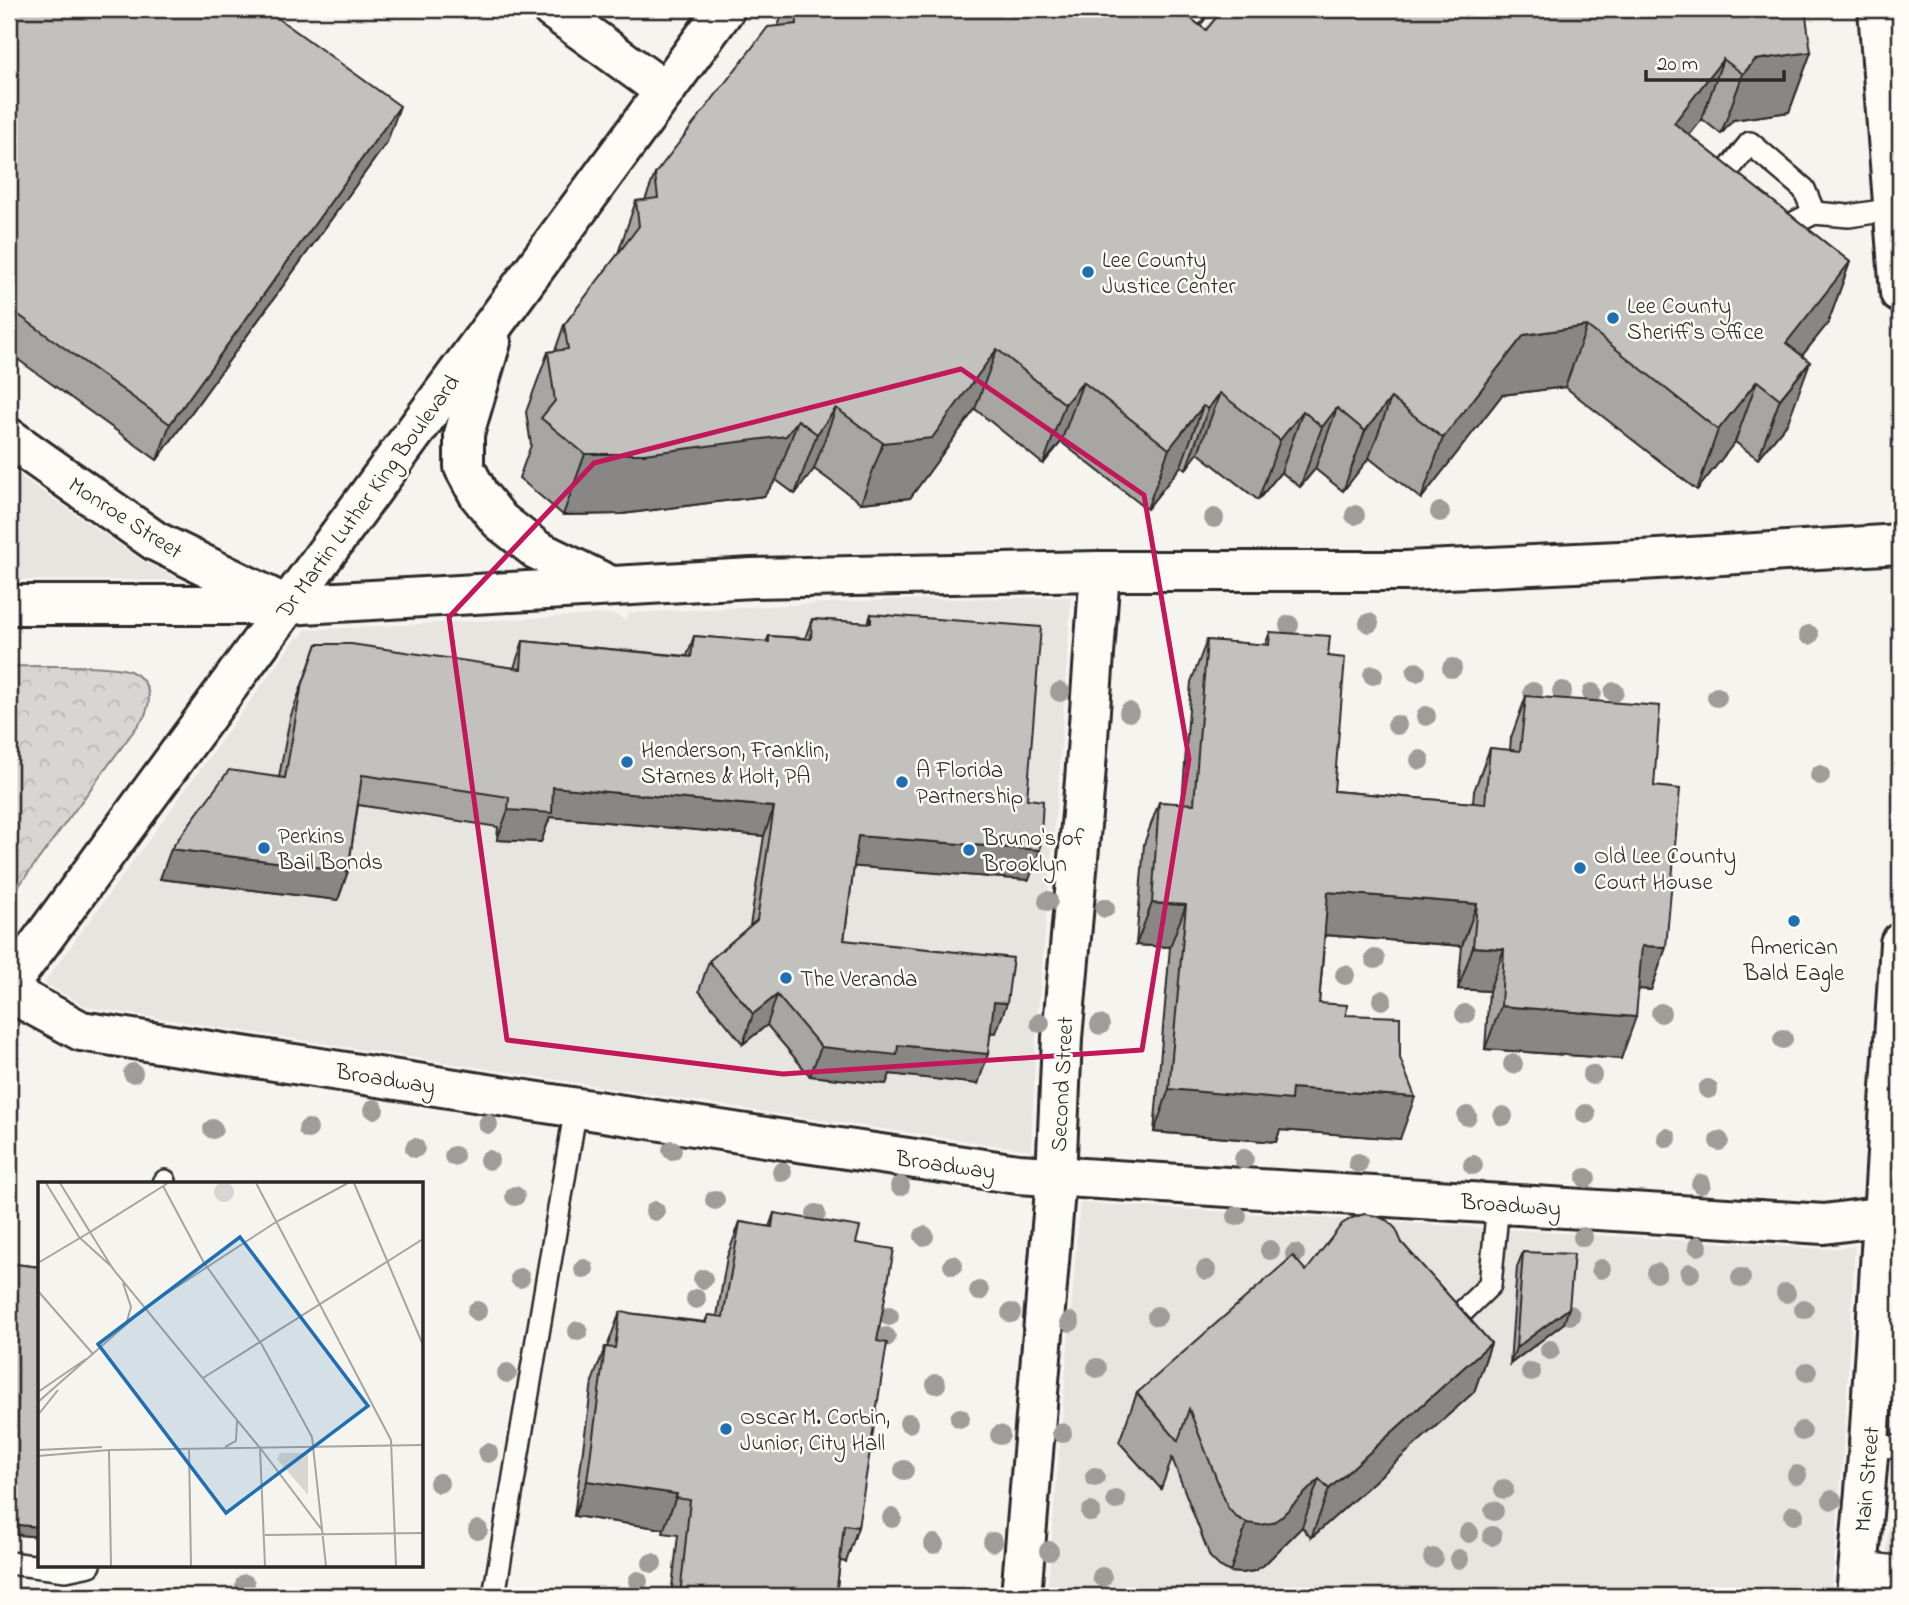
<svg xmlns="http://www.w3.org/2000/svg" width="1909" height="1605" font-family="'Indie Flower',sans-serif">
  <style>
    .built { fill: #e6e5e0 }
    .park { fill: url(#park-crowns); stroke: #81807e; stroke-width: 2 }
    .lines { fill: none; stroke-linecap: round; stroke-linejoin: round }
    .service-casing { stroke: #2b2b2b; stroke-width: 26 }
    .pedestrian-casing { stroke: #2b2b2b; stroke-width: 37 }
    .minor-casing { stroke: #2b2b2b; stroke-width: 44 }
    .tertiary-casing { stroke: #2b2b2b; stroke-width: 44 }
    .secondary-casing { stroke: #2b2b2b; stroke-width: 44 }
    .service { stroke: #fdfcf7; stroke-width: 21 }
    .pedestrian { stroke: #fdfcf7; stroke-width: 32 }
    .minor { stroke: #fdfcf7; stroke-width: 38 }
    .tertiary { stroke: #fdfcf7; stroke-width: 38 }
    .secondary { stroke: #fdfcf7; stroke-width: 38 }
    .tree { fill: #9e9d9a }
    .wall { fill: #a7a6a3; stroke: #2b2b2b; stroke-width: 2 }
    .shaded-wall { fill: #888785; stroke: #2b2b2b; stroke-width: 2 }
    .building { fill: #c2c1be; stroke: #2b2b2b; stroke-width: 2 }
    .marked { fill: none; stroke: #c2185b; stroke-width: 5; stroke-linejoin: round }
    .poi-dot { fill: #1f6fb2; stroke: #fdfcf7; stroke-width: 2.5 }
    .labels { text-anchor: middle; stroke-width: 5; stroke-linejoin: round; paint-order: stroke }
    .poi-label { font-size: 23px; fill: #2b2b2b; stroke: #fdfcf7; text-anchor: start }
    .street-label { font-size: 23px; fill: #2b2b2b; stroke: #fdfcf7 }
    .inset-road { fill: none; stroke: #a4a4a1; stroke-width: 2 }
    .view { fill: #1f6fb2; fill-opacity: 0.15; stroke: #1f6fb2; stroke-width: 3.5 }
    .inset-edge { fill: none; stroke: #2b2b2b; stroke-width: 3.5 }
  </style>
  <defs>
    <pattern id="park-crowns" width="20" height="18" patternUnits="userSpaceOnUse" patternTransform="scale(1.75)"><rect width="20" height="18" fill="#d7d6d2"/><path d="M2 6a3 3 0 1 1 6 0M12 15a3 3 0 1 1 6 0" fill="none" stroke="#b9b8b4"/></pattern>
  </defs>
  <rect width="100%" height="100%" fill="#f5f4ef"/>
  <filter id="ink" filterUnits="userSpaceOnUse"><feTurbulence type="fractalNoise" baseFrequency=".0143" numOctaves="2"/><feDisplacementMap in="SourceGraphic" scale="14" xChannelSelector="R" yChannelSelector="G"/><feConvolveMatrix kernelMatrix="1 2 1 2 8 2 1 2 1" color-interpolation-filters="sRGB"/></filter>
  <g filter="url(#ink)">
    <g class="built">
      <polygon points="9,468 141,560 180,580 9,580"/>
      <polygon points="1071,597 1059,775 1036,1033 1031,1150 779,1114 88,1007 44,983 297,637 301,639 305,630 613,614 626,620 629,613 888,600"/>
      <polygon points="1080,1203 1824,1249 1855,1246 1844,1439 1831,1596 1047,1596"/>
      <polygon points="1900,1370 1900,1596 1883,1596 1895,1449"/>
    </g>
    <path class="park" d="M9 666C35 667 109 663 130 671 150 680 153 699 144 717L9 899Z"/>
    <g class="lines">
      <defs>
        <g id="service">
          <polyline points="1194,9 1194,14"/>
          <polyline points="1724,189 1717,184 1750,143 1804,189 1814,213"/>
          <polyline points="1771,219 1790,225 1814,213 1849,216 1894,209"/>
          <polyline points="164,1183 165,1181"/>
          <polyline points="1454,1320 1490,1285 1498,1204"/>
          <polyline points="1869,1444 1900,1448"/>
          <polyline points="9,1563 66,1570 90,1565"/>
          <polyline points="494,1596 576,1107"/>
        </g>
        <polyline id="pedestrian" points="1858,1568 1900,1573"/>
        <g id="minor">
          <polyline points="552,9 665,91"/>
          <polyline points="9,438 155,541 286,605"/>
          <polyline points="9,992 81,1031 778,1139 1018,1174 1824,1224 1900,1214"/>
          <polyline points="1856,1596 1869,1444 1900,943"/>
        </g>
        <g id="tertiary">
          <polyline points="9,605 286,605"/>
          <polyline points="1021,1596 1056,1178 1062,1038 1085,780 1100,571"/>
        </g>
        <g id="secondary">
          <polyline points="1878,9 1900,293"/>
          <polyline points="491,342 464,434 464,467 479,495 500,521 537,550 609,585"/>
          <polyline points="286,605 752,578 1100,571 1405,571 1641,560 1900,544"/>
          <polyline points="9,985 725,9"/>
        </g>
      </defs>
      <use href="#service" class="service-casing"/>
      <use href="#pedestrian" class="pedestrian-casing"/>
      <use href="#minor" class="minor-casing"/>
      <use href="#tertiary" class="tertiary-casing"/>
      <use href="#secondary" class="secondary-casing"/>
      <use href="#service" class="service"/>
      <use href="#pedestrian" class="pedestrian"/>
      <use href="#minor" class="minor"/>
      <use href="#tertiary" class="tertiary"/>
      <use href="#secondary" class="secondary"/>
    </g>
    <g class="tree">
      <circle cx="1440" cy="512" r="10"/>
      <circle cx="1355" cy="515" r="10"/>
      <circle cx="1214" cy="518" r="10"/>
      <circle cx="1369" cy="623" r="10"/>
      <circle cx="1289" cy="625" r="10"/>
      <circle cx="1809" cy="635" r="10"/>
      <circle cx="1452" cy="668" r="10"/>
      <circle cx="1416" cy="672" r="10"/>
      <circle cx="1373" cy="675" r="10"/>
      <circle cx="1562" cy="691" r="10"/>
      <circle cx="1060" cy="692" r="10"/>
      <circle cx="1533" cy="692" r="10"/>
      <circle cx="1614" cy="692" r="10"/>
      <circle cx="1592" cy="693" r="10"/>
      <circle cx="1717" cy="697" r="10"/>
      <circle cx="1129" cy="712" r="10"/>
      <circle cx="1426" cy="716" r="10"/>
      <circle cx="1397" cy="725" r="10"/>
      <circle cx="1420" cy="760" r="10"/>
      <circle cx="1820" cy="775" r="10"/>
      <circle cx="1048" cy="901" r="10"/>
      <circle cx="1105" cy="908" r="10"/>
      <circle cx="1375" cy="959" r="10"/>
      <circle cx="1345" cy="975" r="10"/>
      <circle cx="1382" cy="1000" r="10"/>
      <circle cx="1661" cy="1013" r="10"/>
      <circle cx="1465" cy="1014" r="10"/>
      <circle cx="1040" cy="1023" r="10"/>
      <circle cx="1100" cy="1025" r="10"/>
      <circle cx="1783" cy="1039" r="10"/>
      <circle cx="1513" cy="1064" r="10"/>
      <circle cx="133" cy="1073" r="10"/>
      <circle cx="1592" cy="1075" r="10"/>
      <circle cx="1708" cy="1089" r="10"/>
      <circle cx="374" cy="1109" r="10"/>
      <circle cx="1586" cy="1114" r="10"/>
      <circle cx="1467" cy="1116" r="10"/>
      <circle cx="1503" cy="1116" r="10"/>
      <circle cx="488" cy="1124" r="10"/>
      <circle cx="213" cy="1129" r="10"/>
      <circle cx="308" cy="1129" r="10"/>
      <circle cx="1667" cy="1138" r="10"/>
      <circle cx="1719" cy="1141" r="10"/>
      <circle cx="415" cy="1148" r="10"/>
      <circle cx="672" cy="1150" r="10"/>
      <circle cx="454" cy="1156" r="10"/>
      <circle cx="1244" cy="1159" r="10"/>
      <circle cx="489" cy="1160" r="10"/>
      <circle cx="1358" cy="1163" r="10"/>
      <circle cx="1473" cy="1165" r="10"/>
      <circle cx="782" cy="1172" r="10"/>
      <circle cx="1586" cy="1178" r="10"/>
      <circle cx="1701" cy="1184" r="10"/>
      <circle cx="900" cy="1186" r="10"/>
      <circle cx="515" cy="1196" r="10"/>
      <circle cx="715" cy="1200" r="10"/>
      <circle cx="655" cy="1211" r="10"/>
      <circle cx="816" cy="1214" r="10"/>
      <circle cx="1237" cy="1216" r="10"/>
      <circle cx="924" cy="1236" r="10"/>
      <circle cx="1583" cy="1237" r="10"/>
      <circle cx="1698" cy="1246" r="10"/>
      <circle cx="1270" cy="1250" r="10"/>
      <circle cx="1295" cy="1254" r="10"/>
      <circle cx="953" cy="1265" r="10"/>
      <circle cx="584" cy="1269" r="10"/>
      <circle cx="1601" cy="1269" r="10"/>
      <circle cx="1206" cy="1270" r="10"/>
      <circle cx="1657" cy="1273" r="10"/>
      <circle cx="1690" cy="1273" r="10"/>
      <circle cx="520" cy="1278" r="10"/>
      <circle cx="1741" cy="1278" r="10"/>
      <circle cx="703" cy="1279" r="10"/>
      <circle cx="979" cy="1291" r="10"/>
      <circle cx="1786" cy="1293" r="10"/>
      <circle cx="696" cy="1299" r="10"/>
      <circle cx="1804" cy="1309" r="10"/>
      <circle cx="477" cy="1311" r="10"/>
      <circle cx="1011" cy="1313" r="10"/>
      <circle cx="1570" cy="1315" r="10"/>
      <circle cx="889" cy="1316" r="10"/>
      <circle cx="1157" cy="1316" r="10"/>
      <circle cx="1070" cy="1322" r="10"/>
      <circle cx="578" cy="1331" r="10"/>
      <circle cx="886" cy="1337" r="10"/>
      <circle cx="1550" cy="1350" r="10"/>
      <circle cx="1097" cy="1368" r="10"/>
      <circle cx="1531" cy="1372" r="10"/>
      <circle cx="1807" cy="1372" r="10"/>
      <circle cx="507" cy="1373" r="10"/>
      <circle cx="936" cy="1384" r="10"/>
      <circle cx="960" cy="1418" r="10"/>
      <circle cx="909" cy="1423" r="10"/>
      <circle cx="1802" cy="1431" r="10"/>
      <circle cx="1062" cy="1433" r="10"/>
      <circle cx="1000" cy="1435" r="10"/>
      <circle cx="488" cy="1453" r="10"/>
      <circle cx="904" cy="1470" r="10"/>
      <circle cx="1797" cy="1475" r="10"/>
      <circle cx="1095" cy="1477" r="10"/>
      <circle cx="439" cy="1483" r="10"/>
      <circle cx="1504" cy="1489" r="10"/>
      <circle cx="1116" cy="1500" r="10"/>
      <circle cx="1832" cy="1500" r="10"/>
      <circle cx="1494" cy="1511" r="10"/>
      <circle cx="1091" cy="1512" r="10"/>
      <circle cx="1794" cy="1515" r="10"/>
      <circle cx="892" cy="1518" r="10"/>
      <circle cx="478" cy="1530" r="10"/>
      <circle cx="1469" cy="1533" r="10"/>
      <circle cx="1492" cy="1536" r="10"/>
      <circle cx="993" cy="1542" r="10"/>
      <circle cx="934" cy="1544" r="10"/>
      <circle cx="1049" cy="1551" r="10"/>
      <circle cx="1433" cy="1558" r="10"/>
      <circle cx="1459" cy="1559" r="10"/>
      <circle cx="652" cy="1563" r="10"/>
      <circle cx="1102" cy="1577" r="10"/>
      <circle cx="638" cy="1581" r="10"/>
      <circle cx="245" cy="1584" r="10"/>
    </g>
    <g class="wall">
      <polygon points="9,9 387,142 157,460 9,353"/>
      <polygon points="784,9 1178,9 1206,30 1811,52 1789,112 1733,120 1721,134 1702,119 1689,135 1850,262 1828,323 1802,356 1788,422 1758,459 1735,442 1697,490 1565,387 1502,395 1421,499 1369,458 1343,491 1315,469 1300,487 1281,472 1258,500 1198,453 1186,469 1181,466 1147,509 1061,442 1043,464 975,409 910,498 861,503 814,469 795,494 776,480 764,496 622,514 563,515 519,478 531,445 526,412 548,352 555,351 564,325 617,256 636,201 645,200 655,174 778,26"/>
      <polygon points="871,614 1027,799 1029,880 854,866 844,940 996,1033 991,1032 978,1084 890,1074 886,1084 810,1076 767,1025 743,1044 699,991 709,961 750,926 764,836 550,817 541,842 497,840 498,827 358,805 348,871 338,900 160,879 279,777 290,718 317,644 514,668 523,641 687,656 694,636 766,642 769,636 805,638 812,619 868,623"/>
      <polygon points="1270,632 1328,656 1334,791 1473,803 1474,791 1490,748 1510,750 1511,738 1526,696 1654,786 1666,947 1651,990 1639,989 1621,1059 1485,1049 1489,991 1458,989 1462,946 1325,935 1319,1003 1346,1015 1400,1139 1280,1130 1276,1142 1154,1132 1170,947 1136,945 1144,844 1159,802 1182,804 1191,682 1207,640 1265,645"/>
      <polygon points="774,1213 856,1243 877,1341 858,1527 846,1562 840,1561 836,1596 671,1596 678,1535 663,1533 664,1529 574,1516 592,1382 605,1347 607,1347 620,1312 705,1322 708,1315 717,1316 727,1257 740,1222 769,1227"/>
      <polygon points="1402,1243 1491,1343 1474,1392 1311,1538 1302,1527 1264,1565 1254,1571 1242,1573 1230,1572 1219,1566 1210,1557 1172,1458 1161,1489 1119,1442 1137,1393 1306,1271"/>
      <polygon points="1523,1252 1564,1323 1510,1364 1517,1267"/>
      <polygon points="15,1264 40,1267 40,1537 9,1534 9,1302 11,1274"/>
    </g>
    <g class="shaded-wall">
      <polygon points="1811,52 1789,112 1733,120 1721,134 1743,74 1755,60"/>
      <polygon points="1723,59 1702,119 1652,183 1674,123"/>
      <polygon points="400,106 387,142 157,460 170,424"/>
      <polygon points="1850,262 1828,323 1772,393 1786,343"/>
      <polygon points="1587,326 1565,387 1502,395 1421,499 1443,438 1524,335"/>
      <polygon points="997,349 975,409 910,498 861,503 883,443"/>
      <polygon points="1810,362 1788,422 1758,459 1780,399"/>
      <polygon points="1757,381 1735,442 1697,490 1718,430"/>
      <polygon points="1083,382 1061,442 1043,464 1065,404"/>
      <polygon points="1220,393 1198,453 1186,469 1208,409"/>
      <polygon points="1391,398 1369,458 1343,491 1365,431"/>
      <polygon points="1203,406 1181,466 1147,509 1169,449"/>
      <polygon points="836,408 814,469 795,494 817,434"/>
      <polygon points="1337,408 1315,469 1300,487 1322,427"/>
      <polygon points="1303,411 1281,472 1258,500 1280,440"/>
      <polygon points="798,420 776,480 764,496 622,514 563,515 585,454"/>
      <polygon points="553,787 774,807 764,836 550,817 541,842 497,840 508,810"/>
      <polygon points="858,836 1040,850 1029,880 847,866"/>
      <polygon points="171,849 348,871 338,900 160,879"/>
      <polygon points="1328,892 1477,904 1462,946 1313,934"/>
      <polygon points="1152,903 1186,905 1170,947 1136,945"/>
      <polygon points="1642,946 1666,947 1651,990 1627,988"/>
      <polygon points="1473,947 1504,949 1489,991 1458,989"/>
      <polygon points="777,995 767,1025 743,1044 753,1014"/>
      <polygon points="994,1002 1007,1003 996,1033 984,1031"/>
      <polygon points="1501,1006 1636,1017 1621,1059 1485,1049"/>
      <polygon points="898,1045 988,1054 978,1084 890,1074 886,1084 810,1076 821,1047"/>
      <polygon points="1292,1088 1415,1097 1400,1139 1280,1130 1276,1142 1154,1132 1169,1089"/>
      <polygon points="1569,1308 1564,1323 1510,1364 1516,1348"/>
      <polygon points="1491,1343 1474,1392 1311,1538 1329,1489"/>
      <polygon points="1319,1479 1302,1527 1264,1565 1254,1571 1242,1573 1230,1572 1247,1523"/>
      <polygon points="587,1481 677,1494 664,1529 574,1516"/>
      <polygon points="9,1524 40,1527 40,1537 9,1534"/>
    </g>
    <g class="building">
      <polygon points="9,9 265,9 400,106 170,424 9,308"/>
      <polygon points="796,9 1178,9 1206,30 1223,9 1805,9 1811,52 1755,60 1743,74 1723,59 1674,123 1850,262 1786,343 1810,362 1780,399 1757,381 1718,430 1587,326 1524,335 1443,438 1391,398 1365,431 1337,408 1322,427 1303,411 1280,440 1220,393 1208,409 1203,406 1169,449 1083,382 1065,404 997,349 932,438 883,443 836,408 817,434 798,420 786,436 644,454 585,454 541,418 555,401 548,352 568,349 564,325 639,226 636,201 658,198 655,174 768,27 797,24"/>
      <polygon points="871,614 1041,627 1027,799 1043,801 1040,850 858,836 844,940 1013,958 1007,1003 994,1002 988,1054 898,1045 897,1055 821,1047 777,995 753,1014 709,961 757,920 774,807 553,787 552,813 508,810 509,797 362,775 348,871 171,849 229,770 285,778 301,689 317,644 351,644 521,669 523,641 691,657 694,636 769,642 769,636 811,639 812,619 871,623"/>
      <polygon points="1270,632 1330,636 1328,656 1345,658 1334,791 1485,804 1490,748 1520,751 1526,696 1660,706 1654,786 1680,789 1666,947 1642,946 1636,1017 1501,1006 1504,949 1473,947 1477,904 1328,892 1319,1003 1347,1005 1346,1015 1400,1017 1400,1058 1415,1097 1292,1088 1291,1100 1169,1089 1186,905 1152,903 1159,802 1194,804 1207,640 1269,645"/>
      <polygon points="774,1213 860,1227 856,1243 894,1249 877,1341 887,1343 858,1527 844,1525 836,1596 680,1596 690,1500 676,1498 677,1494 587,1481 605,1347 615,1348 620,1312 706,1323 708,1315 723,1317 740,1222 772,1227"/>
      <polygon points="1364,1214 1377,1216 1388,1221 1396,1229 1402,1243 1491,1343 1329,1489 1319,1479 1281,1517 1272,1523 1260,1525 1247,1523 1236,1517 1228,1508 1189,1409 1178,1441 1137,1393 1293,1256 1306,1271 1342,1224 1352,1218"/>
      <polygon points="1523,1252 1574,1254 1569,1308 1516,1348"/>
      <polygon points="15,1264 40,1267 40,1527 9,1524 9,1329"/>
    </g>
  </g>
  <path class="marked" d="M961 369 1144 495 1189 759 1142 1050 783 1074 507 1040 449 617 594 463Z"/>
  <g class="poi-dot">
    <circle cx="1088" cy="272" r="7"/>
    <circle cx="1613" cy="318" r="7"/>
    <circle cx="627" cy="762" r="7"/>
    <circle cx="902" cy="782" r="7"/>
    <circle cx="264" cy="848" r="7"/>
    <circle cx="969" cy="850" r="7"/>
    <circle cx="1580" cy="868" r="7"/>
    <circle cx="1794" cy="921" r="7"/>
    <circle cx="786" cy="978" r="7"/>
    <circle cx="726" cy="1429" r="7"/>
  </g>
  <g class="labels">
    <g class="poi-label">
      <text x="1102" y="267">Lee County<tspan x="1102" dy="26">Justice Center</tspan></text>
      <text x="1627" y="313">Lee County<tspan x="1627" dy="26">Sheriff's Office</tspan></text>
      <text x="641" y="757">Henderson, Franklin,<tspan x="641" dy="26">Starnes &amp; Holt, PA</tspan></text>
      <text x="916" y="777">A Florida<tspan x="916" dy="26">Partnership</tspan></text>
      <text x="278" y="843">Perkins<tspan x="278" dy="26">Bail Bonds</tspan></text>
      <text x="983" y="845">Bruno's of<tspan x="983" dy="26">Brooklyn</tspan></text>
      <text x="1594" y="863">Old Lee County<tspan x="1594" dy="26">Court House</tspan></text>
      <text x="1794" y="954" text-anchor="middle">American<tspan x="1794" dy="26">Bald Eagle</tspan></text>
      <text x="800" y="986">The Veranda</text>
      <text x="740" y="1424">Oscar M. Corbin,<tspan x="740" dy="26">Junior, City Hall</tspan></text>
    </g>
    <g class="street-label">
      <text transform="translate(367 496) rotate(-54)" y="8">Dr Martin Luther King Boulevard</text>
      <text transform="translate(126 517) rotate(33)" y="8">Monroe Street</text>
      <text transform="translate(386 1078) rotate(9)" y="8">Broadway</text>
      <text transform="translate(1061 1084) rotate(-87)" y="8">Second Street</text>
      <text transform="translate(946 1164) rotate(8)" y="8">Broadway</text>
      <text transform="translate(1511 1204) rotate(4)" y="8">Broadway</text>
      <text transform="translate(1866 1479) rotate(-85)" y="8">Main Street</text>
    </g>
  </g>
  <g transform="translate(38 1182)">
    <rect width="385" height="385" fill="#f5f4ef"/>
    <path d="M176 10a10 10 0 1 1 20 0a10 10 0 1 1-20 0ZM242 271H270V313L239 277Z" fill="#d7d6d2"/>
    <path class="inset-road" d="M8 1 41 55M22 1 52 50 130 1M218 1 353 258 358 384M316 1 385 163M125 4 165 79 224 163 274 255 288 384M41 55 75 86M0 81 52 50 75 87 222 266M85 101 93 125 89 139M0 109 55 172M108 125 238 40 310 1M165 196 385 57M0 210 48 177M0 220 108 125M0 233 20 208M187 265 198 259 199 239M151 266 153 384M222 266 227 384M223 267 284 348M0 268 64 265M71 268 73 384M0 274 71 268 385 263M227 353 385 351"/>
    <path class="view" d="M202 55 330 224 188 331 60 162Z"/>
    <rect width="385" height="385" class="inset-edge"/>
  </g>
  <rect width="1909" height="1605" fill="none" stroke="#fdfcf7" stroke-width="35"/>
  <rect x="18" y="18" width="1874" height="1570" fill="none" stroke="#2b2b2b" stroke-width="2.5" filter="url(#ink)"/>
  <path d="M1646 70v10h138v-10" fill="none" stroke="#2b2b2b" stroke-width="3.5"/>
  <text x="1657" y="70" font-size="21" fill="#2b2b2b" stroke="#fdfcf7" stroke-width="5" paint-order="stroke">20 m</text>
</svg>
